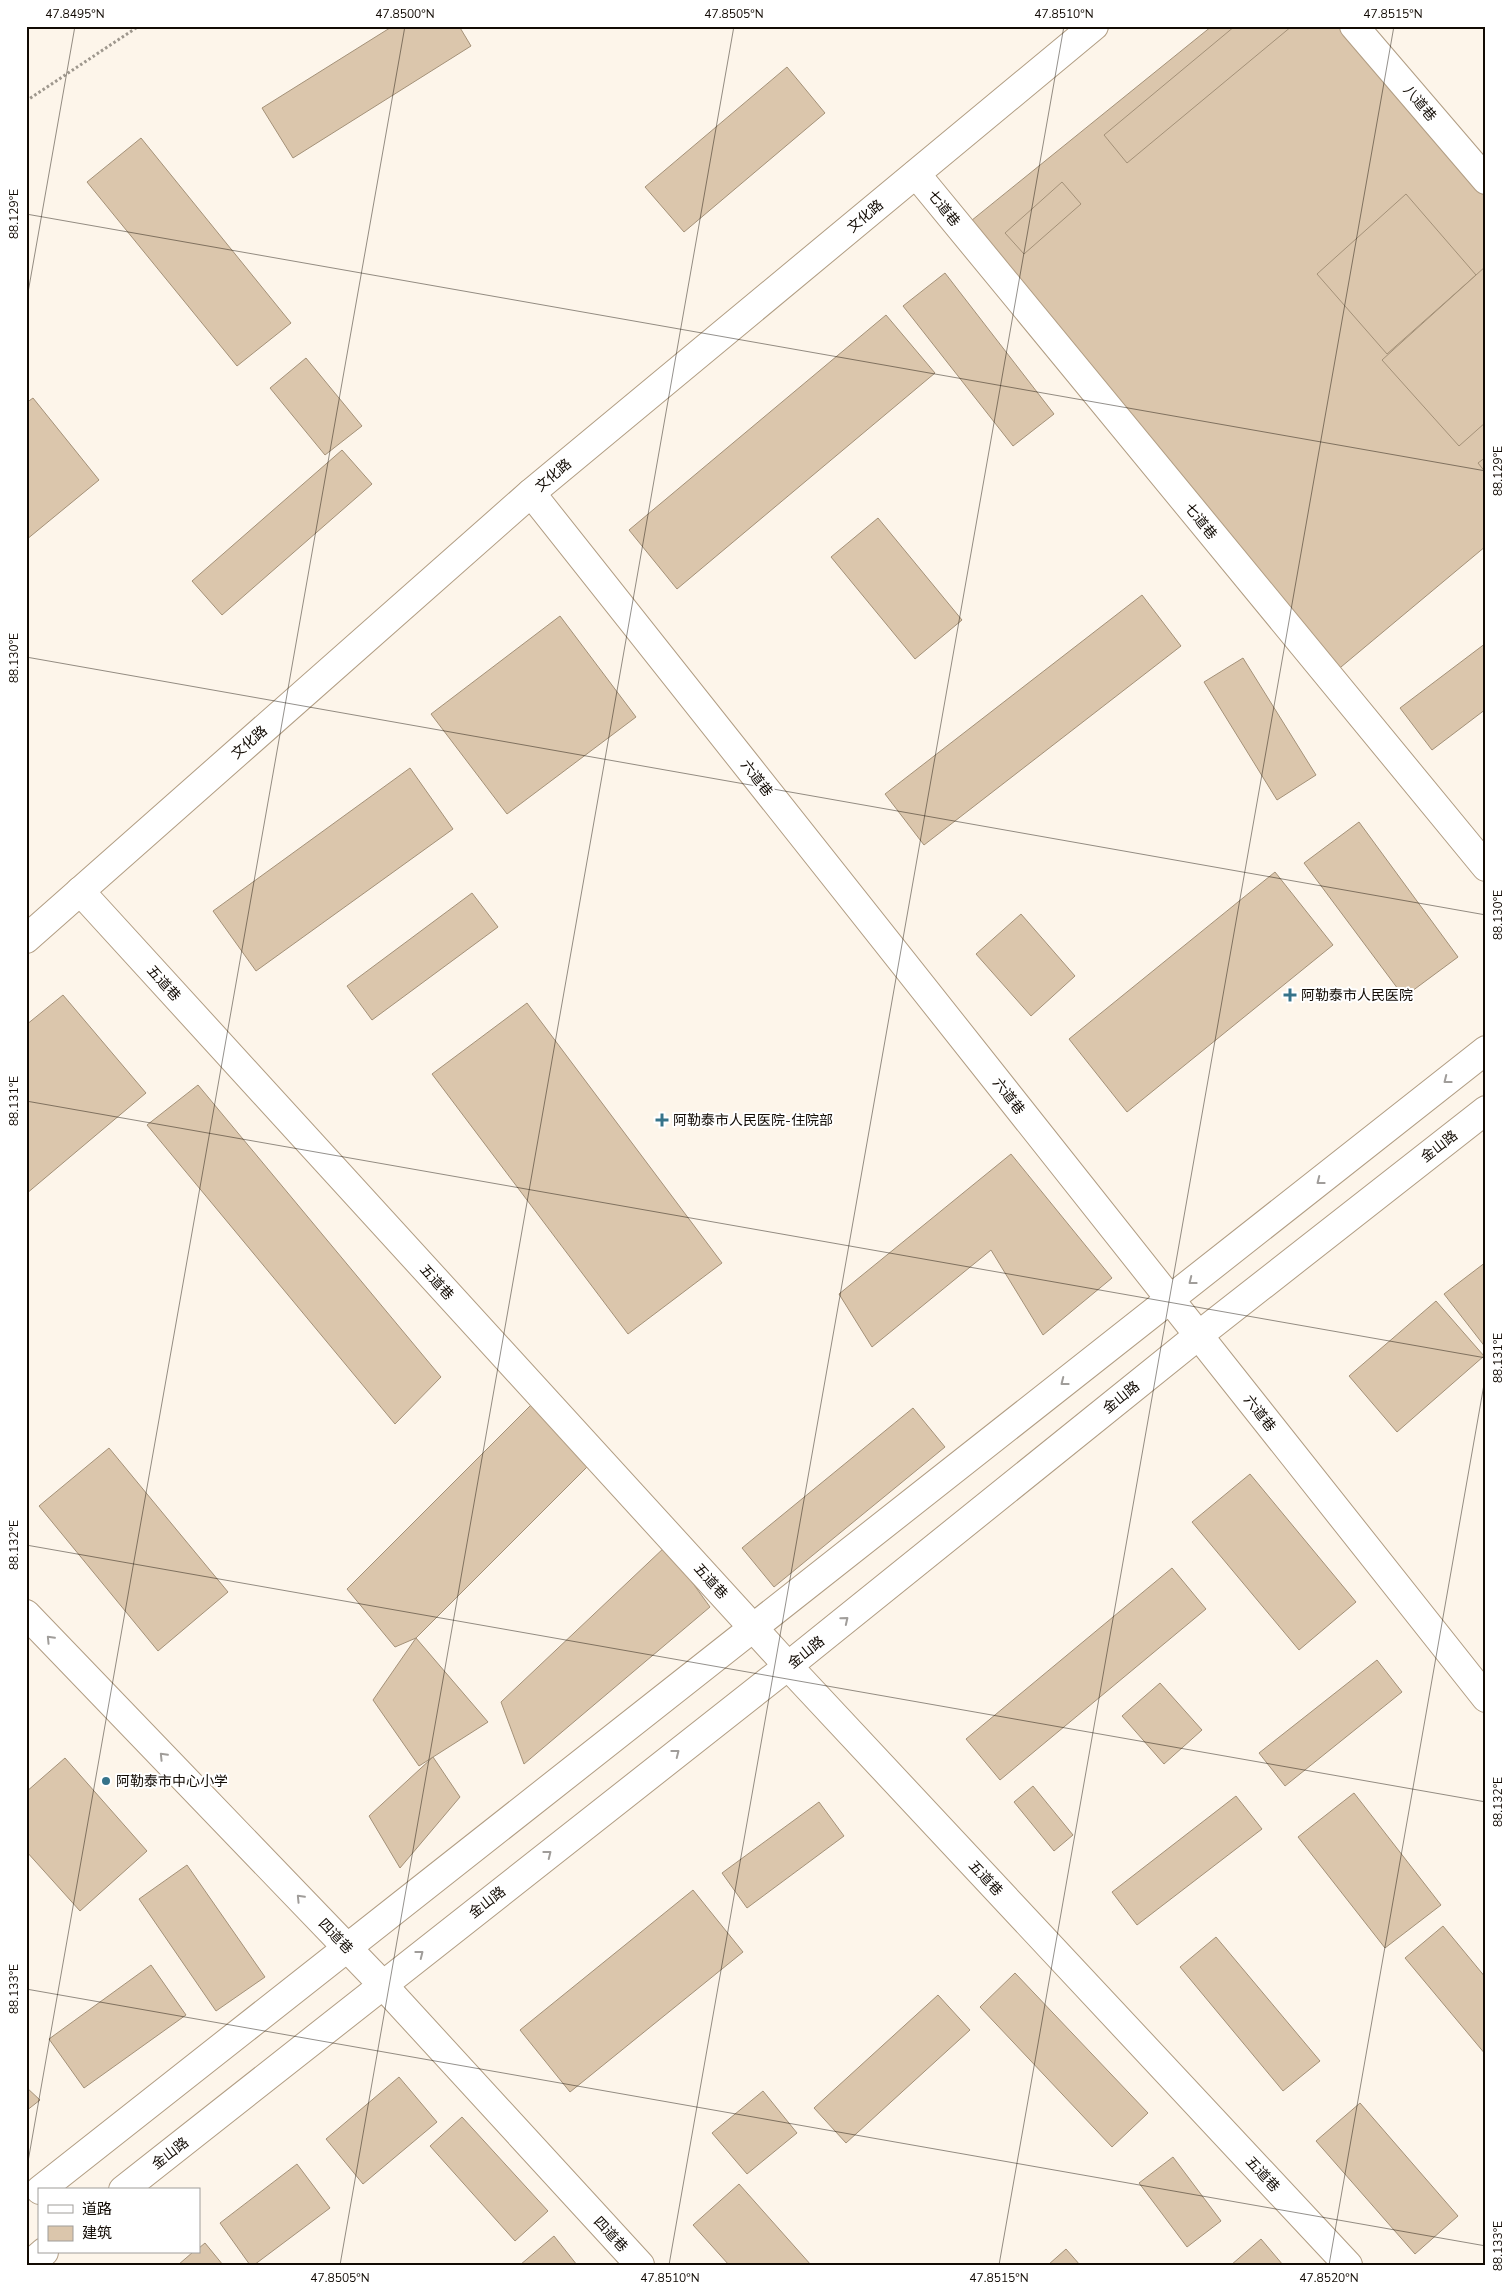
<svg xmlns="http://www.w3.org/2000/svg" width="1512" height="2291" font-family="'Nunito Sans','Noto Sans SC',sans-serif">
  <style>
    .building { fill: #dbc6ac; stroke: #a49178 }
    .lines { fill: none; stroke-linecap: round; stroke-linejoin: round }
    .street-casing { stroke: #b19d83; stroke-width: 30 }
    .secondary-casing { stroke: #b19d83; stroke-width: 30 }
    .highway-casing { stroke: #b19d83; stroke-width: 30 }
    .path { stroke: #9e978d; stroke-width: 3; stroke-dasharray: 2.5 2.5; stroke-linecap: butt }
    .street { stroke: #fff; stroke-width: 28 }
    .secondary { stroke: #fff; stroke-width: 28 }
    .highway { stroke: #fff; stroke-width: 28 }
    .oneway { stroke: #a09d9a }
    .ticks { fill: none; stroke: #110a03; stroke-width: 1; stroke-opacity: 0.45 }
    .poi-dot { fill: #36738a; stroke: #fff; stroke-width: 2 }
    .labels { text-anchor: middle; stroke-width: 4; stroke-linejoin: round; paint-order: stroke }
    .street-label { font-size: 14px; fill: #110a03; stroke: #fff }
    .poi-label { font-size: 14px; fill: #110a03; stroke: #fff; text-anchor: start }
    .neatline { fill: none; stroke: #110a03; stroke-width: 2 }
    .ticks-label { font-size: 12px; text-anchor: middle; fill: #110a03 }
  </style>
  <rect width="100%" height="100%" fill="#fdf5ea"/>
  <g class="building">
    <polygon points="393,26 459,26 471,46 293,158 262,108"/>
    <polygon points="1212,26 1354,26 1486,180 1486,546 1329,677 961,229"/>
    <polygon points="1235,26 1292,26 1127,163 1104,135"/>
    <polygon points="787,67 825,113 684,232 645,187"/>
    <polygon points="141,138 291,323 237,366 87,182"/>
    <polygon points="1062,182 1081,204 1024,254 1005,233"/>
    <polygon points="1406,194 1476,275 1387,354 1317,274"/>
    <polygon points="1486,266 1486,422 1459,446 1382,360"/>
    <polygon points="945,273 1054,414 1013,446 903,306"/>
    <polygon points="886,315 935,373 677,589 629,530"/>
    <polygon points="306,358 362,426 325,455 270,388"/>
    <polygon points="33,398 99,480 26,540 26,403"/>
    <polygon points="342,450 372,484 222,615 192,581"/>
    <polygon points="1486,457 1486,473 1478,463"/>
    <polygon points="878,518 962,620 915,659 831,557"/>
    <polygon points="1142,595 1181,646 924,845 885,794"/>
    <polygon points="560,616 636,717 507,814 431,714"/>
    <polygon points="1486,643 1486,709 1432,750 1400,708"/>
    <polygon points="1243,658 1316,775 1277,800 1204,682"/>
    <polygon points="410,768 453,829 256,971 213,911"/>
    <polygon points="1359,822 1458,957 1404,997 1304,863"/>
    <polygon points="1275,872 1333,945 1127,1112 1069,1039"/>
    <polygon points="472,893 498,927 372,1020 347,986"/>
    <polygon points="1021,914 1075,976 1031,1016 976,954"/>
    <polygon points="63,995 146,1093 26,1194 26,1025"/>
    <polygon points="527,1003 722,1263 628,1334 432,1074"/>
    <polygon points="198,1085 441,1377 395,1424 147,1125"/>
    <polygon points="1011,1154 1112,1278 1043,1335 991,1250 872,1347 839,1294"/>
    <polygon points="1486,1262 1486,1348 1444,1294"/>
    <polygon points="1436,1301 1484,1356 1397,1432 1349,1376"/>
    <polygon points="533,1403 588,1466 416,1638 395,1647 347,1589"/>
    <polygon points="913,1408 945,1447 774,1587 742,1548"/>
    <polygon points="109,1448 228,1592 158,1651 39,1506"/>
    <polygon points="1250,1474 1356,1602 1299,1650 1192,1522"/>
    <polygon points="666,1546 710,1607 524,1764 501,1702"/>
    <polygon points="1172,1568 1206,1609 1000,1780 966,1739"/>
    <polygon points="416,1638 488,1722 419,1766 373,1700"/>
    <polygon points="1377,1660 1402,1692 1285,1786 1259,1753"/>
    <polygon points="1160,1683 1202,1730 1164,1764 1122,1716"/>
    <polygon points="433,1757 460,1797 400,1868 369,1816"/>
    <polygon points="65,1758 147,1851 80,1911 26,1851 26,1792"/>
    <polygon points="1033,1786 1073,1835 1054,1851 1014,1802"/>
    <polygon points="1354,1793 1441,1905 1385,1948 1298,1837"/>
    <polygon points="1236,1796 1262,1829 1137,1925 1112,1892"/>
    <polygon points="819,1802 844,1836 747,1908 722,1873"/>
    <polygon points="187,1865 265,1977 216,2011 139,1899"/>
    <polygon points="693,1890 743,1952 570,2092 520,2030"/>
    <polygon points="1443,1926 1486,1978 1486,2055 1405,1958"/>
    <polygon points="1216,1937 1320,2061 1283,2091 1180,1967"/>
    <polygon points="151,1965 186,2015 84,2088 49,2039"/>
    <polygon points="1015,1973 1148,2113 1112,2147 980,2007"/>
    <polygon points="938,1995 970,2030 846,2143 814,2108"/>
    <polygon points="399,2077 437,2122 363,2184 326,2139"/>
    <polygon points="26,2087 40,2100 26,2111"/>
    <polygon points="763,2091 797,2133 747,2174 712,2133"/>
    <polygon points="1360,2103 1458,2216 1415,2254 1316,2141"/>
    <polygon points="462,2117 548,2211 515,2241 430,2146"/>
    <polygon points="1173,2157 1221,2221 1187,2247 1139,2183"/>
    <polygon points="297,2164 330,2208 254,2265 250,2265 220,2223"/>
    <polygon points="739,2184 811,2265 729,2265 693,2225"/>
    <polygon points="554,2236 577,2265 520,2265"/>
    <polygon points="1261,2239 1283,2265 1231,2265"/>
    <polygon points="205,2243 223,2265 178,2265 193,2252 199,2252 199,2248"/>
    <polygon points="1066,2249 1080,2265 1048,2265"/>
  </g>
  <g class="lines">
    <defs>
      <g id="street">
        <polyline points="1354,26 1486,180"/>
        <polyline points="916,174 1486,867"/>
        <polyline points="531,493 1486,1698"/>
        <polyline points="80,891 788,1666 1348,2265"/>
        <polyline points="26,1614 382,1984 640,2265"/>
      </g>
      <polyline id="secondary" points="26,939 531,493 1094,26"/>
      <g id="highway">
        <polyline points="40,2190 1486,1050"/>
        <polyline points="123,2190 788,1666 1199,1335 1486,1110"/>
        <polyline points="29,2265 44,2252"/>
      </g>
    </defs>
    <use href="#street" class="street-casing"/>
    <use href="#secondary" class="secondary-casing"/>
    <use href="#highway" class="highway-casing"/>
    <polyline class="path" points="26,101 139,26"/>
    <use href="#street" class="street"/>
    <use href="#secondary" class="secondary"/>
    <use href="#highway" class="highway"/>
  </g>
  <defs><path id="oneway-chevron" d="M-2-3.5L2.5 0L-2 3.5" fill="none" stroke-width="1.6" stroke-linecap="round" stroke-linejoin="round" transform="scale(1.25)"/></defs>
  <g class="oneway">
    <use href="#oneway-chevron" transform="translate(1447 1080) rotate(142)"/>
    <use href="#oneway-chevron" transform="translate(1320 1181) rotate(142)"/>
    <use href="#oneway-chevron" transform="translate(1192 1281) rotate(142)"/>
    <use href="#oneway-chevron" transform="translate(1064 1382) rotate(142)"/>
    <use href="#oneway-chevron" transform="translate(845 1620) rotate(-39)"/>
    <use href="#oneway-chevron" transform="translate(50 1639) rotate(-134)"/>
    <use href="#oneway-chevron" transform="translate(676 1753) rotate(-38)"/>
    <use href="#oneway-chevron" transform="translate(163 1756) rotate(-134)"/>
    <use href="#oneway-chevron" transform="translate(548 1854) rotate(-38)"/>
    <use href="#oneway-chevron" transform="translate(300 1898) rotate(-134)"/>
    <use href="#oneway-chevron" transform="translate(420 1954) rotate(-38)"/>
  </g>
  <path class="ticks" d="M1480 26 1486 27M26 214 1486 471M26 304 75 26M26 657 1486 915M26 1101 1486 1358M26 1545 1486 1802M26 1989 1486 2246M26 2173 405 26M340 2265 734 26M669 2265 1064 26M999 2265 1394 26M1329 2265 1486 1373"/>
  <g class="poi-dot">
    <path d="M1287.5 987.5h5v5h5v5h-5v5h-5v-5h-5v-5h5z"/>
    <path d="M659.5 1112.5h5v5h5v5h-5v5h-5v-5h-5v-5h5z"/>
    <circle cx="106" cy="1781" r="5"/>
  </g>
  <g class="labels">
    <g class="street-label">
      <text transform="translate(1420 103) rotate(50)" y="5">八道巷</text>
      <text transform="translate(944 208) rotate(51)" y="5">七道巷</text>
      <text transform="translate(865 216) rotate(-40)" y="5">文化路</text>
      <text transform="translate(553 475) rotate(-40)" y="5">文化路</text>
      <text transform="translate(1201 521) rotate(51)" y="5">七道巷</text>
      <text transform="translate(249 742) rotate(-41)" y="5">文化路</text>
      <text transform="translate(757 778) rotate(52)" y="5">六道巷</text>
      <text transform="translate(164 983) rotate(48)" y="5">五道巷</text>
      <text transform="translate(1009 1096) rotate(52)" y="5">六道巷</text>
      <text transform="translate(1439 1146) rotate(-38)" y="5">金山路</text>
      <text transform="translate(437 1282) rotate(48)" y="5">五道巷</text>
      <text transform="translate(1121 1397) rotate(-39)" y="5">金山路</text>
      <text transform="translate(1260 1413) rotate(52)" y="5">六道巷</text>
      <text transform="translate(711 1581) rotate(48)" y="5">五道巷</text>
      <text transform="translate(806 1652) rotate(-39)" y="5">金山路</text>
      <text transform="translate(986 1878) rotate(47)" y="5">五道巷</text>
      <text transform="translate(487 1902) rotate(-38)" y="5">金山路</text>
      <text transform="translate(336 1936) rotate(46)" y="5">四道巷</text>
      <text transform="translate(170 2153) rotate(-38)" y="5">金山路</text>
      <text transform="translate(1263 2174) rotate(47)" y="5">五道巷</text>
      <text transform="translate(611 2234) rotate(47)" y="5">四道巷</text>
    </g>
    <g class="poi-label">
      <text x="1301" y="1000">阿勒泰市人民医院</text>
      <text x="673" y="1125">阿勒泰市人民医院-住院部</text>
      <text x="116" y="1786">阿勒泰市中心小学</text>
    </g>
  </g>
  <rect width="1512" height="2291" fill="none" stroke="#ffffff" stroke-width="55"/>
  <rect x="38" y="2188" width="162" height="65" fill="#ffffff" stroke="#a09d9a"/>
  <rect x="48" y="2205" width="25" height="8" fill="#ffffff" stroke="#a09d9a"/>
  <text x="82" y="2214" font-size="15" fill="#110a03">道路</text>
  <rect x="48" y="2226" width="25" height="15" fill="#dbc6ac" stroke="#a09d9a"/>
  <text x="82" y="2238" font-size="15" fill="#110a03">建筑</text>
  <rect x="28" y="28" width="1456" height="2236" class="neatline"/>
  <g class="ticks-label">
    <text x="75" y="18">47.8495°N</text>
    <text x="405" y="18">47.8500°N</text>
    <text x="734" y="18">47.8505°N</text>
    <text x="1064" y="18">47.8510°N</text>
    <text x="1393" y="18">47.8515°N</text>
    <text transform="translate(14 214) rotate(-90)" y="4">88.129°E</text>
    <text transform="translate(1498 471) rotate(-90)" y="4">88.129°E</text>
    <text transform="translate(14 658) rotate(-90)" y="4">88.130°E</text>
    <text transform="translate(1498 915) rotate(-90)" y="4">88.130°E</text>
    <text transform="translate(14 1101) rotate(-90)" y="4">88.131°E</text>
    <text transform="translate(1498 1358) rotate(-90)" y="4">88.131°E</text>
    <text transform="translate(14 1545) rotate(-90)" y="4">88.132°E</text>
    <text transform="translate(1498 1802) rotate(-90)" y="4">88.132°E</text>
    <text transform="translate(14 1989) rotate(-90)" y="4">88.133°E</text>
    <text transform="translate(1498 2246) rotate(-90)" y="4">88.133°E</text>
    <text x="340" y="2282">47.8505°N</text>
    <text x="670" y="2282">47.8510°N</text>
    <text x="999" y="2282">47.8515°N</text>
    <text x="1329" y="2282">47.8520°N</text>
  </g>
</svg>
